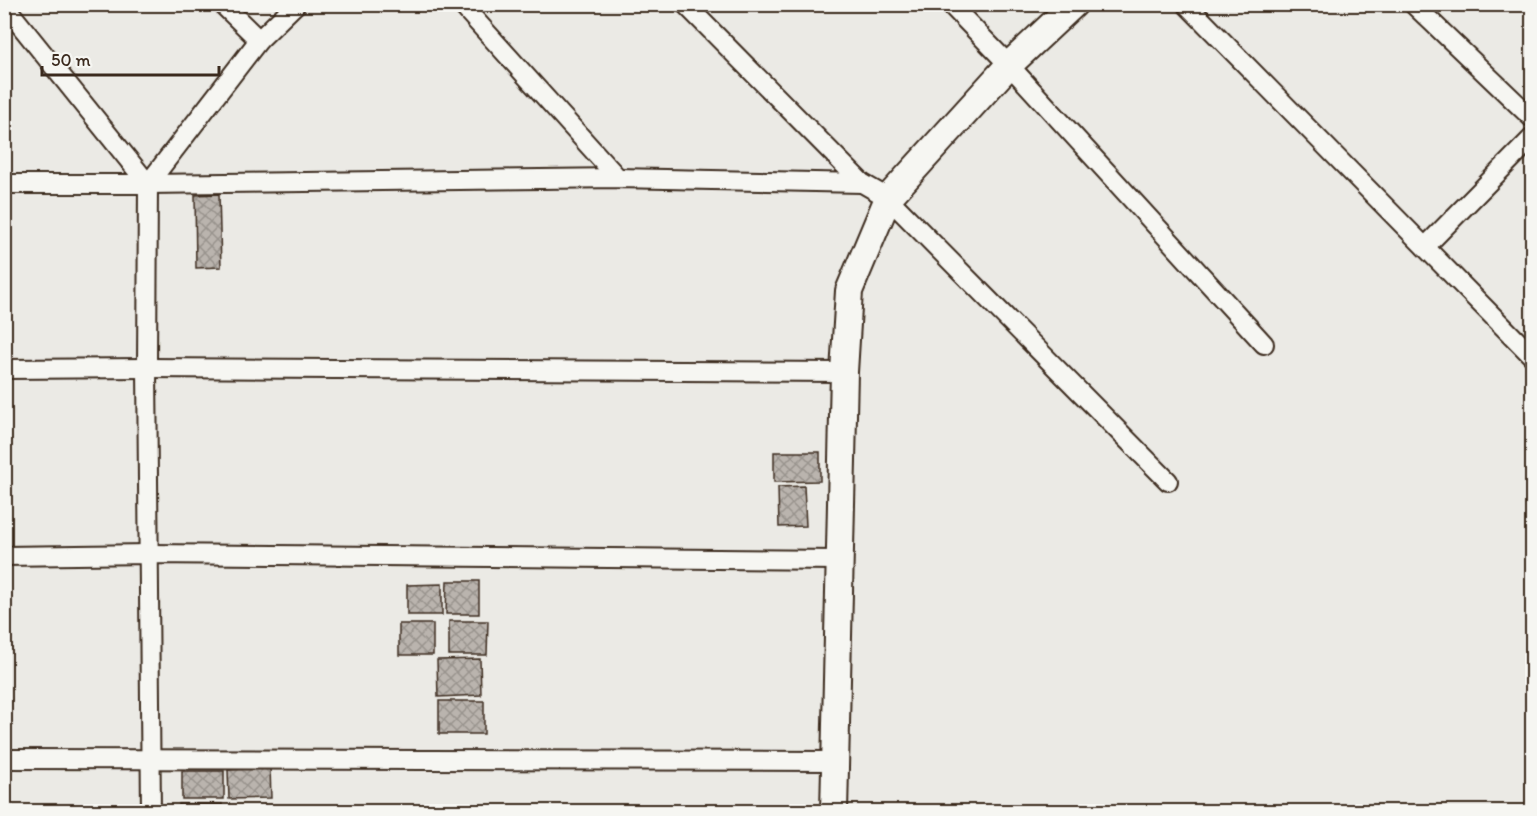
<svg xmlns="http://www.w3.org/2000/svg" width="1537" height="816" font-family="Itim,sans-serif">
  <style>
    .building { fill: url(#building-cross-hatch); stroke: #3b2a1e; stroke-width: 1.5 }
    .lines { fill: none; stroke-linecap: round; stroke-linejoin: round }
    .street-casing { stroke: #3b2a1e; stroke-width: 22 }
    .secondary-casing { stroke: #3b2a1e; stroke-width: 30 }
    .street { stroke: #f6f6f2; stroke-width: 18 }
    .secondary { stroke: #f6f6f2; stroke-width: 26 }
  </style>
  <defs>
    <pattern id="building-cross-hatch" width="8" height="8" patternUnits="userSpaceOnUse" patternTransform="scale(1.5)"><rect width="8" height="8" fill="#bab4ae"/><path d="M0 0l8 8M0 8l8-8" fill="none" stroke="#98938d"/></pattern>
  </defs>
  <rect width="100%" height="100%" fill="#ebeae5"/>
  <filter id="ink" filterUnits="userSpaceOnUse"><feTurbulence type="fractalNoise" baseFrequency=".0167" numOctaves="2"/><feDisplacementMap in="SourceGraphic" scale="12" xChannelSelector="R" yChannelSelector="G"/><feConvolveMatrix kernelMatrix="1 2 1 2 8 2 1 2 1" color-interpolation-filters="sRGB"/></filter>
  <g filter="url(#ink)">
    <g class="building">
      <polygon points="219,194 221,267 196,268 195,195"/>
      <polygon points="774,452 820,452 820,481 774,482"/>
      <polygon points="804,486 806,526 779,527 778,487"/>
      <polygon points="447,581 479,581 479,614 446,614"/>
      <polygon points="442,584 442,615 407,615 407,585"/>
      <polygon points="449,621 488,621 487,655 449,655"/>
      <rect x="399" y="624" width="34" height="31"/>
      <polygon points="480,659 481,695 438,697 437,660"/>
      <rect x="439" y="701" width="45" height="33"/>
      <polygon points="270,768 271,798 229,799 228,770"/>
      <rect x="182" y="771" width="42" height="28"/>
      <rect x="179" y="804" width="43" height="8"/>
      <polygon points="396,807 396,812 355,812 355,809"/>
    </g>
    <g class="lines">
      <defs>
        <g id="street">
          <polyline points="222,4 259,40"/>
          <polyline points="461,4 618,178"/>
          <polyline points="685,4 862,183 888,198 1168,481"/>
          <polyline points="950,4 1009,65 1264,344"/>
          <polyline points="1186,4 1532,356"/>
          <polyline points="1413,4 1532,118"/>
          <polyline points="4,9 9,11 148,184"/>
          <polyline points="4,184 148,184 618,178 862,183"/>
          <polyline points="1425,247 1532,138"/>
          <polyline points="4,369 147,368 844,372"/>
          <polyline points="4,556 149,554 839,560"/>
          <polyline points="4,759 836,761"/>
          <polyline points="151,812 147,368 148,184 259,40 296,4"/>
        </g>
        <polyline id="secondary" points="834,812 844,372 849,291 888,198 1009,65 1074,4"/>
      </defs>
      <use href="#street" class="street-casing"/>
      <use href="#secondary" class="secondary-casing"/>
      <use href="#street" class="street"/>
      <use href="#secondary" class="secondary"/>
    </g>
  </g>
  <rect width="1537" height="816" fill="none" stroke="#f6f6f2" stroke-width="24"/>
  <rect x="12" y="12" width="1513" height="792" fill="none" stroke="#3b2a1e" stroke-width="2" filter="url(#ink)"/>
  <path d="M42 66v9h177v-9" fill="none" stroke="#3b2a1e" stroke-width="3"/>
  <text x="51" y="66" font-size="18" fill="#3b2a1e" stroke="#f6f6f2" stroke-width="4.5" paint-order="stroke">50 m</text>
</svg>
